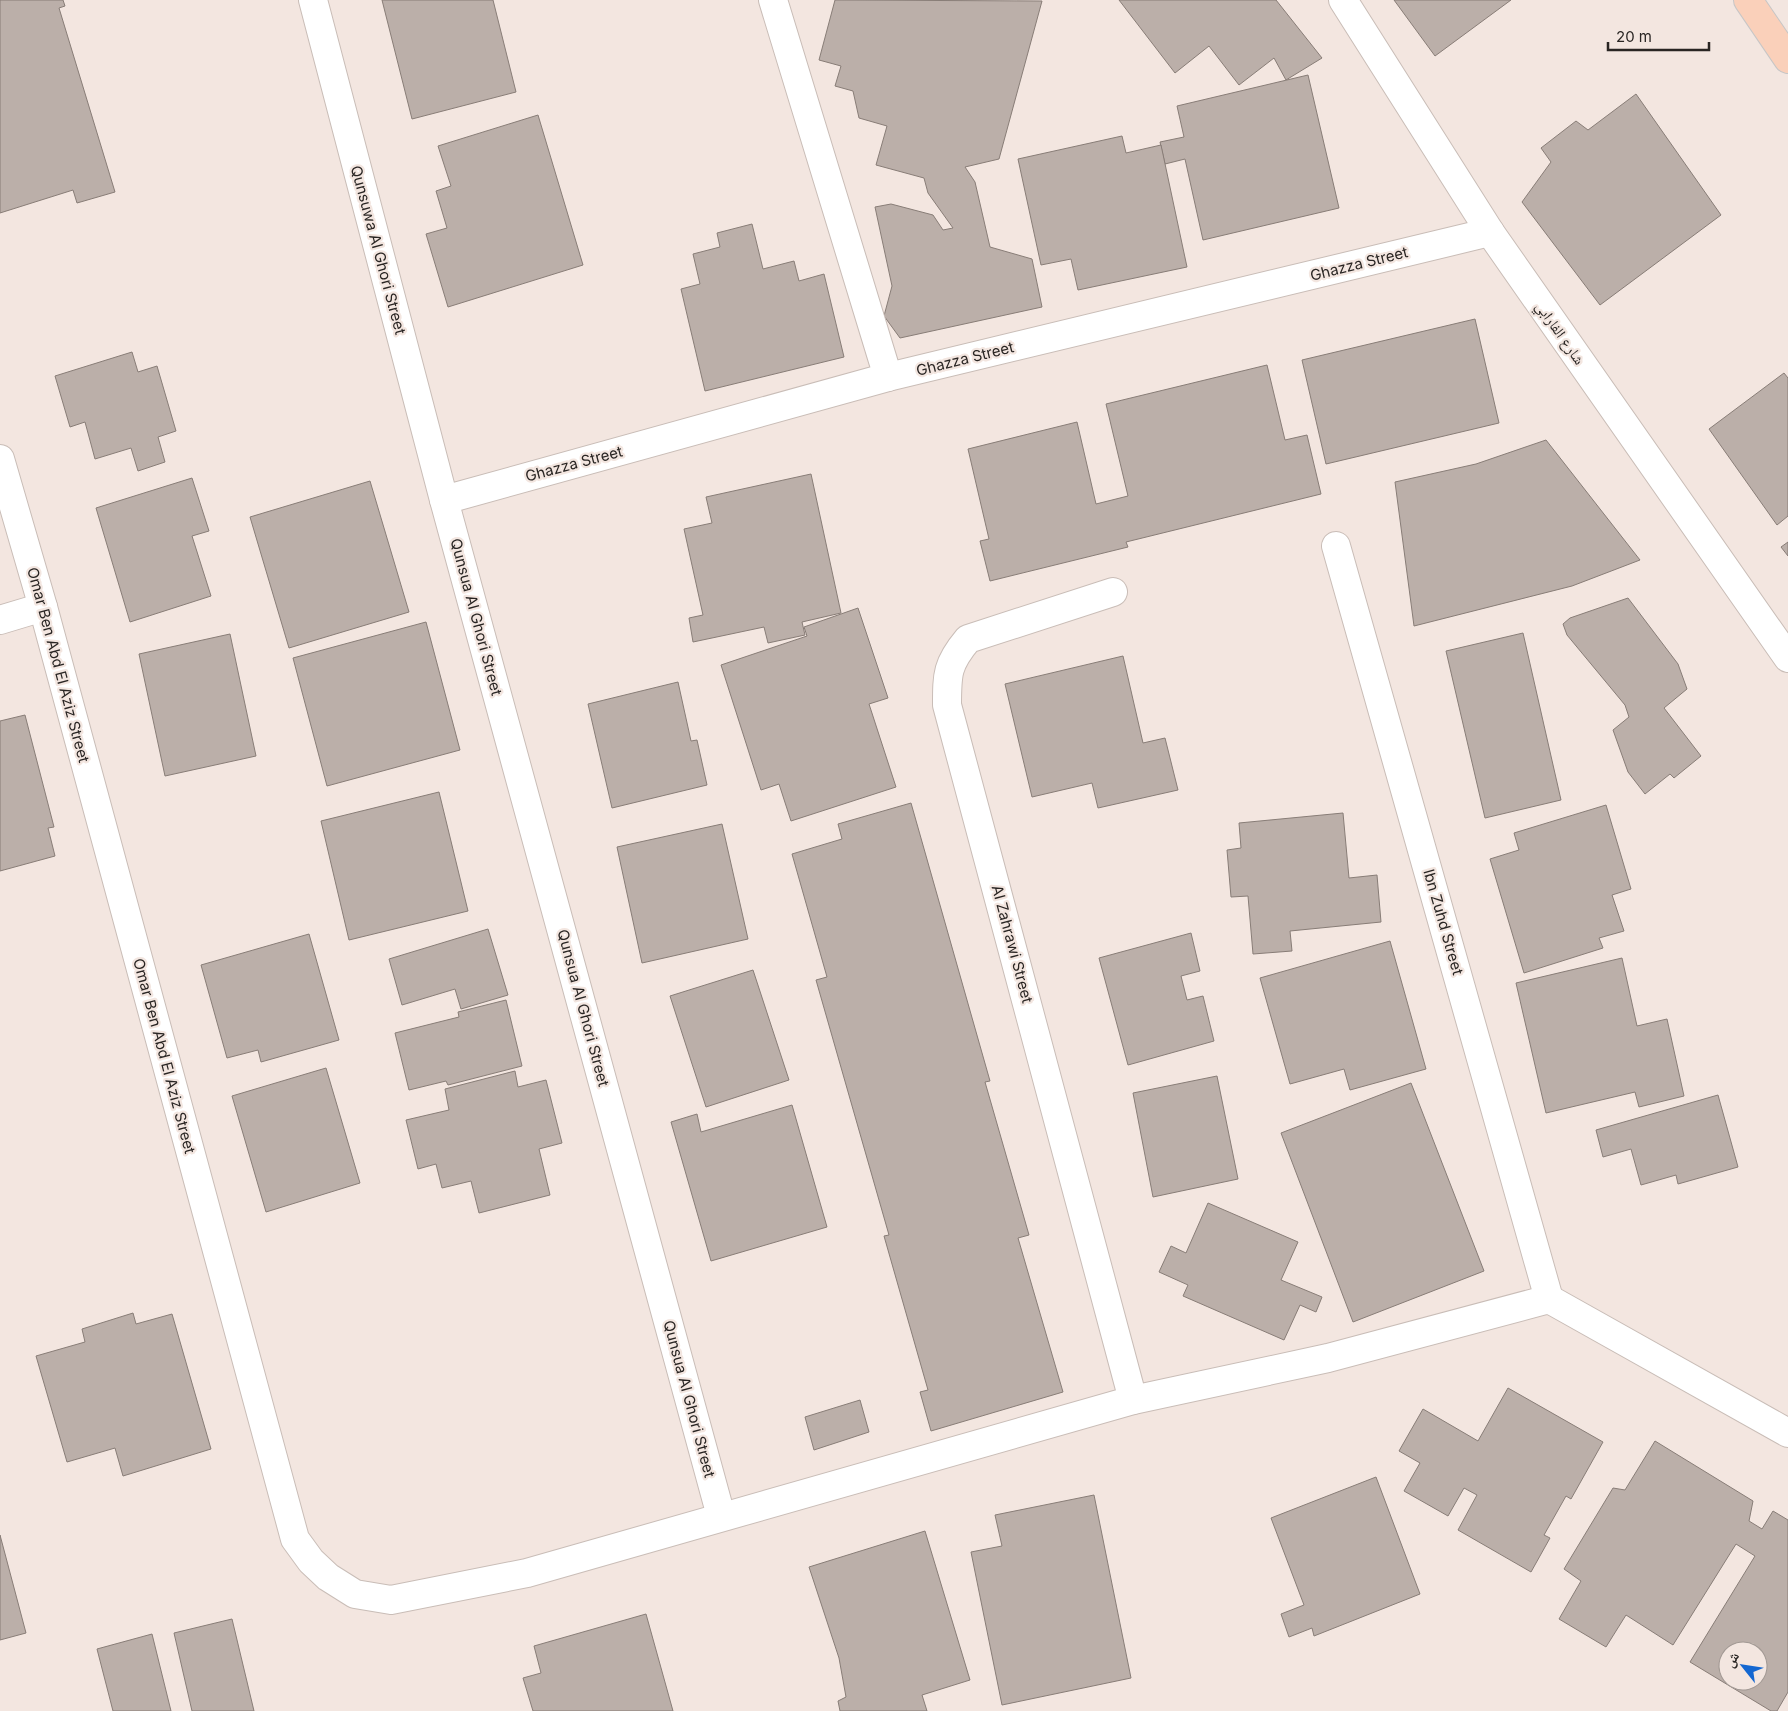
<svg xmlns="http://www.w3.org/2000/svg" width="1788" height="1711" font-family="Inter,'Noto Naskh Arabic',sans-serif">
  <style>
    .building { fill: #bbafa9; stroke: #887d77; fill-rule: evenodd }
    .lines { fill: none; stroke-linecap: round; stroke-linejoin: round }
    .minor-casing { stroke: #c9bdb7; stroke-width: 30 }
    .primary-casing { stroke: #c7c6c6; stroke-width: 30 }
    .minor { stroke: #fff; stroke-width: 28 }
    .primary { stroke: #fad0ba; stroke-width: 28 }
    .labels { text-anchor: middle; stroke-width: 4.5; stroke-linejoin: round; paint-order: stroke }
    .street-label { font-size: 15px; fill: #292523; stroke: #f3e6e0 }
  </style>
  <rect width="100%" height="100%" fill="#f3e6e0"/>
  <g class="building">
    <polygon points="0,0 63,0 65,6 59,8 115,192 77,203 73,190 0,213"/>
    <polygon points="382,0 493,0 516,92 412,119"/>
    <polygon points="835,0 1042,1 999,159 965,167 975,182 990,247 1032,259 1042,307 900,338 884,316 892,286 875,207 891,204 933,215 943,230 953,228 928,193 924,178 876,165 887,126 859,118 853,91 835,86 841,66 819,60"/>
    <polygon points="1119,0 1276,0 1322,58 1286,80 1274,58 1239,85 1209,46 1175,73"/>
    <polygon points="1394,0 1511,0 1435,56"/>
    <polygon points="1308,75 1339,208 1203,240 1185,159 1165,164 1160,142 1184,137 1177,106"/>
    <polygon points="1636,94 1721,215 1600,305 1522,202 1551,162 1541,148 1576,121 1588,130"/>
    <polygon points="538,115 583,265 448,307 426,234 447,228 436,191 451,186 438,146"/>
    <polygon points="1122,136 1126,153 1161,145 1187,267 1078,290 1071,259 1041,265 1018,159"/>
    <polygon points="752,224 763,269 794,261 799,281 824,274 844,357 705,391 681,289 700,284 693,254 720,247 717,233"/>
    <polygon points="1475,319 1499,423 1326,464 1302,360"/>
    <polygon points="132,352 138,372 157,366 176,431 158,437 165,462 138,471 131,448 95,459 85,422 70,427 55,376"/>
    <polygon points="1267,365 1285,440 1307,435 1321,494 1126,542 1128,547 990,581 980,541 989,539 968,449 1077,422 1096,504 1128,496 1106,404"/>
    <polygon points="1784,373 1788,378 1788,516 1777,525 1709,429"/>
    <polygon points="1546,440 1640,560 1572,586 1414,626 1395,482 1476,464"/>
    <polygon points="811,474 841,613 802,622 805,635 768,643 764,627 693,642 689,618 703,615 684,529 712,523 706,497"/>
    <polygon points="192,478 209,531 192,536 211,596 130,622 96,508"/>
    <polygon points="370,481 409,612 289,648 250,517"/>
    <polygon points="1788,542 1788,556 1781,547"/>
    <polygon points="1628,598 1678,664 1687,689 1664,708 1701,756 1674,778 1670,774 1645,794 1628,772 1613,730 1629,717 1625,705 1567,635 1563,624 1570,618"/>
    <polygon points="858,608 888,698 869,704 896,787 791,821 779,784 761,790 721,665 807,636 804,627"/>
    <polygon points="426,622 460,750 327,786 293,658"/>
    <polygon points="1523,633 1561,800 1485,818 1446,651"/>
    <polygon points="230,634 256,756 165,776 139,654"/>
    <polygon points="1123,656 1143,743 1165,738 1178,790 1098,808 1092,783 1032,797 1005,684"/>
    <polygon points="678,682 691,741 697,740 707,785 612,808 588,704"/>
    <polygon points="25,715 54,827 48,828 55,856 0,871 0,721"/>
    <polygon points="439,792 468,911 349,940 321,821"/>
    <polygon points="911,803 990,1081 985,1082 1029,1235 1018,1238 1063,1392 931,1431 920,1392 928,1390 884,1236 889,1235 816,980 827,977 792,854 842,839 838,824"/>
    <polygon points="1606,805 1631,889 1612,895 1624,931 1599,938 1603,948 1524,973 1490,859 1519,850 1514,833"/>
    <polygon points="1343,813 1349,878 1377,875 1381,922 1290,931 1292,951 1253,954 1248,896 1231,897 1227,850 1241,848 1239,823"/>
    <polygon points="722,824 748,939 642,963 617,847"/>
    <polygon points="488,929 508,995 461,1009 455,989 402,1005 389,959"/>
    <polygon points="1191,933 1200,971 1181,976 1187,1000 1203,996 1214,1041 1128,1065 1099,958"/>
    <polygon points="309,934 339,1040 261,1062 258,1050 227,1058 201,965"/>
    <polygon points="1390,941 1426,1069 1350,1090 1344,1069 1290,1084 1260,978"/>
    <polygon points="1622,958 1637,1026 1667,1019 1684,1096 1639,1107 1635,1092 1546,1113 1516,983"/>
    <polygon points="753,970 789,1080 706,1107 670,996"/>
    <polygon points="506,1000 522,1066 448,1085 446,1081 409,1090 395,1033 459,1017 458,1012"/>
    <polygon points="326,1068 360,1183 266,1212 232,1096"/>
    <polygon points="515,1071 518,1087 546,1080 562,1143 539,1149 550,1195 479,1213 471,1181 442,1188 436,1164 418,1169 406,1120 449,1110 445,1089"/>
    <polygon points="1217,1076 1238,1179 1153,1197 1133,1093"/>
    <polygon points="1411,1083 1484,1271 1353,1322 1281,1133"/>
    <polygon points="1718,1095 1738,1167 1678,1184 1676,1175 1641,1185 1631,1149 1603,1157 1596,1130"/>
    <polygon points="792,1105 827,1227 711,1261 671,1122 697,1114 701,1132"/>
    <polygon points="1208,1203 1298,1242 1281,1280 1322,1297 1316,1312 1300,1305 1284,1340 1183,1296 1188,1285 1159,1272 1171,1246 1186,1253"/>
    <polygon points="133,1313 136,1324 172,1314 211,1449 123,1476 115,1448 67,1462 36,1356 85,1342 82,1329"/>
    <polygon points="1508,1388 1603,1442 1571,1499 1566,1496 1544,1535 1550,1538 1531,1572 1458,1530 1477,1495 1464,1488 1448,1516 1404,1491 1420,1463 1399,1451 1423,1409 1478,1441"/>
    <polygon points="860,1400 869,1432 814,1450 805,1417"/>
    <path d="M1655 1441 1753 1501 1749 1521 1762 1529 1773 1511 1788 1520V1692L1777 1711H1771L1690 1662 1755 1556 1736 1544 1673 1645 1626 1615 1606 1647 1559 1619 1581 1581 1564 1569 1613 1488 1625 1490ZM1728 1651H1758V1681H1728Z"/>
    <polygon points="1376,1477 1420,1594 1314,1636 1312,1628 1289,1637 1281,1614 1304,1605 1271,1518"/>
    <polygon points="1094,1495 1131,1678 1002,1705 971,1552 1002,1546 995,1515"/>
    <polygon points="925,1531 970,1680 922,1695 927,1711 840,1711 838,1701 846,1697 839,1658 809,1567"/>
    <polygon points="0,1535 26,1633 0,1640"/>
    <polygon points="646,1614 673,1711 533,1711 523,1678 541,1673 534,1646"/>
    <polygon points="232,1619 254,1711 192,1711 174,1633"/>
    <polygon points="152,1634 171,1711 113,1711 97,1649"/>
  </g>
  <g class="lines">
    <defs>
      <g id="minor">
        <polyline points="313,0 444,500 721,1516"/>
        <polyline points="773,0 888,377"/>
        <polyline points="1343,0 1490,232 1788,658"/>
        <polyline points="0,459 43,607 295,1539 311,1561 328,1577 355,1594 391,1600 527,1573 1133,1400 1328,1358 1549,1299 1788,1433"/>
        <polyline points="444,500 888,377 1490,232"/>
        <polyline points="1336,546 1549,1299"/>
        <path d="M1113 592 968 639C947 664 947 674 947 705L1133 1400"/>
        <polyline points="0,620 43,607"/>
      </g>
      <polyline id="primary" points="1748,0 1788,59"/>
    </defs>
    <use href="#minor" class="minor-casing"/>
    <use href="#primary" class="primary-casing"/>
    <use href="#minor" class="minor"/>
    <use href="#primary" class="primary"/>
  </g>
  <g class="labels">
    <g class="street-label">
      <text transform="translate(378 250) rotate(75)" y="5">Qunsuwa Al Ghori Street</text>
      <text transform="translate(1359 264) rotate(-14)" y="5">Ghazza Street</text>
      <text transform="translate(1560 333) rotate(55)" y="5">شارع الفارابي</text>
      <text transform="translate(965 359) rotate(-14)" y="5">Ghazza Street</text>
      <text transform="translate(574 464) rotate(-15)" y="5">Ghazza Street</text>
      <text transform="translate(476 617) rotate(75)" y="5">Qunsua Al Ghori Street</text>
      <text transform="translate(58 665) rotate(75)" y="5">Omar Ben Abd El Aziz Street</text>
      <text transform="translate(1443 922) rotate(74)" y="5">Ibn Zuhd Street</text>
      <text transform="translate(1012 944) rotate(75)" y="5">Al Zahrawi Street</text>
      <text transform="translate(583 1008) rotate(75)" y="5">Qunsua Al Ghori Street</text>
      <text transform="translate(164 1056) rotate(75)" y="5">Omar Ben Abd El Aziz Street</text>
      <text transform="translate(689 1399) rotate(75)" y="5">Qunsua Al Ghori Street</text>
    </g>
  </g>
  <g transform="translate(1743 1666) rotate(300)"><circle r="24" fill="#f3e6e0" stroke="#a29994"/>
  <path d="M0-4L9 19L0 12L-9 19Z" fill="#1367d1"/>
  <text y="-8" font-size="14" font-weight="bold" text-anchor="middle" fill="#292523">ش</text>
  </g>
  <path d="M1608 42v8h101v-8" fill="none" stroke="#292523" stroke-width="2.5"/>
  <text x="1616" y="42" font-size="15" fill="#292523" stroke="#f3e6e0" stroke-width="4" paint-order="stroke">20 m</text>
</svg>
